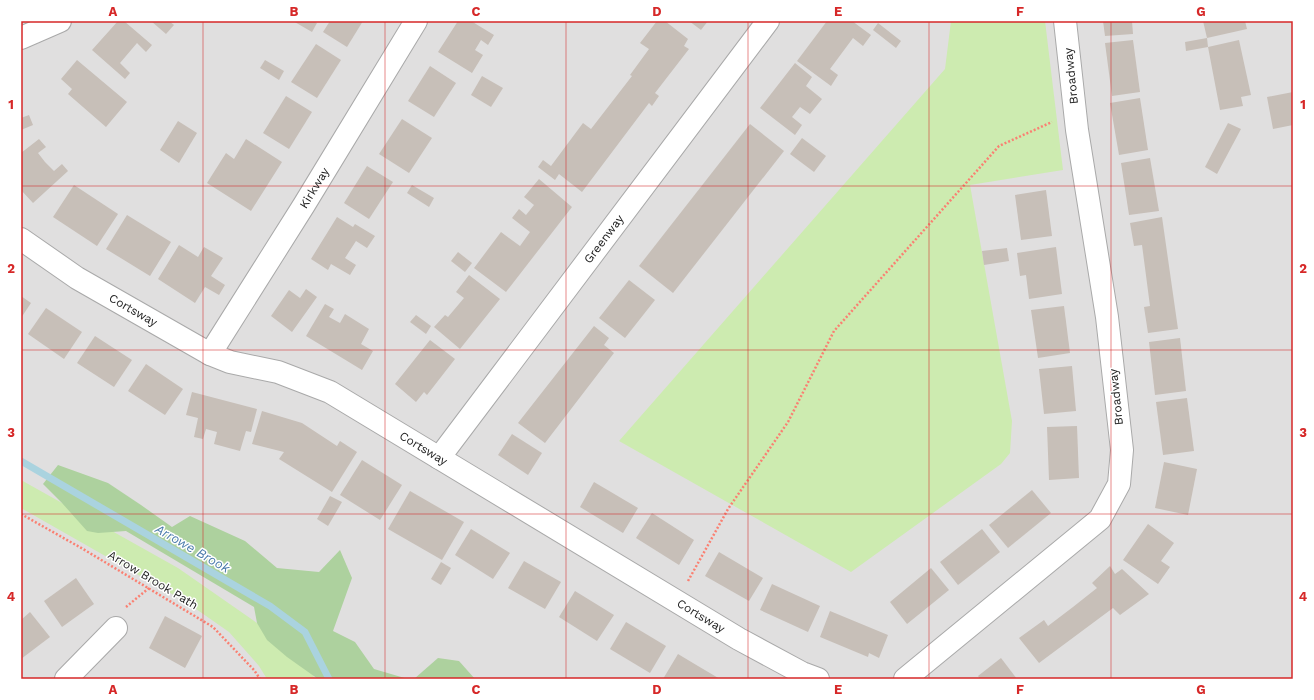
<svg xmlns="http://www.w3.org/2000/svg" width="1314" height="700" font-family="'Work Sans',sans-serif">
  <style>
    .residential { fill: #e0dfdf }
    .grass { fill: #cdebb0 }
    .forest { fill: #add19e }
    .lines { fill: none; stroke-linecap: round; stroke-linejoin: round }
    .stream { stroke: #aad3df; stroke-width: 7 }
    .building { fill: #c7bfb8 }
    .minor-casing { stroke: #a9a9a9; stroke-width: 24 }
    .path { stroke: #fa8072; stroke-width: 2.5; stroke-dasharray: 2 2; stroke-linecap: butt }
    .minor { stroke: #fff; stroke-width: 22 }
    .grid { fill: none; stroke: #d62828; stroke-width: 1; stroke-opacity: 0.55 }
    .labels { text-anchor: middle; stroke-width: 3; stroke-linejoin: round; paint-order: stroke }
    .street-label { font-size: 12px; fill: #222; stroke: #fff }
    .water-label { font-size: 13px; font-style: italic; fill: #4a7aab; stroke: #fff }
    .neatline { fill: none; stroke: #d62828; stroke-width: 1.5 }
    .grid-label { font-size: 13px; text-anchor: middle; font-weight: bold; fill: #d62828 }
  </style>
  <rect width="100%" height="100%" fill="#f2efe9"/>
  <rect class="residential" x="21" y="21" width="1272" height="658"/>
  <g class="grass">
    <polygon points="951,21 1045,21 1063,170 970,185 1012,421 1010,453 1001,464 851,572 619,441 945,69"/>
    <polygon points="21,480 178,568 257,623 308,666 315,679 267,679 259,666 229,632 186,602 21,508"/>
  </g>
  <g class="forest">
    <polygon points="58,465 108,483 141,505 172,527 190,516 245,541 277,568 319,572 340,550 352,578 333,631 355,642 374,669 408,679 318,679 287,657 267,640 257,623 254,607 126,531 98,533 87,531 62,503 43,484"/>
    <polygon points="438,658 459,661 475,679 414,679"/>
  </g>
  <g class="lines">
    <polyline class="stream" points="21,461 270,606 305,632 329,679"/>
  </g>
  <g class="building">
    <polygon points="118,21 124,21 152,45 146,52 137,43 120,63 130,73 125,79 92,50"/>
    <polygon points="151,21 169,21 174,25 166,34"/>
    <polygon points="293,21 313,21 317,23 312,32"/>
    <polygon points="330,21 363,21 347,47 323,32"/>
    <polygon points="458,21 471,21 494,35 488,45 481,40 475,50 483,55 472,73 438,52"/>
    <polygon points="657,21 665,21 688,39 684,46 689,49 655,93 659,96 652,106 649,103 582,192 559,174 555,180 538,167 543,160 551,166 583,123 591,129 632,76 630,75 649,49 640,43"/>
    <polygon points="689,21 708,21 701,30"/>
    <polygon points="827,21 852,21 871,35 863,46 853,38 830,69 838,75 831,86 797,61"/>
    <polygon points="1103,21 1132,21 1133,34 1105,36"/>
    <polygon points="1203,21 1245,21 1247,29 1207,38"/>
    <polygon points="878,23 901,41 896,48 873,30"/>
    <polygon points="1207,38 1208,47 1239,40 1251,95 1241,97 1243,106 1220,110 1208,47 1186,51 1185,42"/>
    <polygon points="1133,40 1140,92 1112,96 1105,43"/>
    <polygon points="316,44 341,60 317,98 291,82"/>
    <polygon points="77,60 127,102 106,127 68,94 72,89 61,79"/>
    <polygon points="265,60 284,71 279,80 260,68"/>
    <polygon points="795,63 812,77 806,86 822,99 810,114 800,107 792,117 802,125 795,135 760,108"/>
    <polygon points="430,66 456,83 434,117 408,101"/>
    <polygon points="482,76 503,88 491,107 471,95"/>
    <polygon points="1293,92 1293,125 1273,129 1267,97"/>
    <polygon points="286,96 312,112 289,149 263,133"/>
    <polygon points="1140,98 1148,150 1119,155 1110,103"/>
    <polygon points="29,115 33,125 21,130 21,118"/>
    <polygon points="402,119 432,138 409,173 379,154"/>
    <polygon points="178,121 197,133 179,163 160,150"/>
    <polygon points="1228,123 1241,129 1217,174 1205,167"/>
    <polygon points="750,124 784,151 673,293 639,266"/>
    <polygon points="802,138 826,156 814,172 790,154"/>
    <polygon points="39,139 46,147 38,153 45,162 54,171 62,164 68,171 33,203 21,190 21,153"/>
    <polygon points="246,139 282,162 251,211 207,183 226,153 234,159"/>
    <polygon points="1150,158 1159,211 1129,215 1121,163"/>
    <polygon points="367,166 393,182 369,219 344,203"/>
    <polygon points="539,179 572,207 506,292 474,268 501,232 520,246 530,232 512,218 519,209 526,215 534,205 524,197"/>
    <polygon points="74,185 118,214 97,246 53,217"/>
    <polygon points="412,185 434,198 429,207 407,193"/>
    <polygon points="1046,190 1052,236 1021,240 1015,195"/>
    <polygon points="127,215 171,242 150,276 106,249"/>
    <polygon points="337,217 353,227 355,224 375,236 367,248 356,241 345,258 356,265 350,275 331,264 328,270 311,259"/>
    <polygon points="1162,217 1178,329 1148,333 1144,307 1150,306 1142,245 1134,246 1130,223"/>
    <polygon points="179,245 198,257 204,247 223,258 211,276 225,285 219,295 205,287 195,303 158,279"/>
    <polygon points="1056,247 1062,294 1029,299 1026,275 1020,276 1017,253"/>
    <polygon points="1007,248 1009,261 984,265 982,251"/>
    <polygon points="458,252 472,263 465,272 451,261"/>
    <polygon points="469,275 500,299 460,349 434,327 445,315 448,317 464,298 456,292"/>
    <polygon points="629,280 655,300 625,338 599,318"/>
    <polygon points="306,289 317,297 292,332 271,316 289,290 300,298"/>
    <polygon points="21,296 31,303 21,318"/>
    <polygon points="325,304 334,309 329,317 340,323 345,314 369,329 361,344 373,351 362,370 306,336"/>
    <polygon points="1064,306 1070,353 1038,358 1031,310"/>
    <polygon points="46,308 82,332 64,359 28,334"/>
    <polygon points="416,315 431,326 426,334 410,322"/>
    <polygon points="594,326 609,338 604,345 614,353 545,443 518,423"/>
    <polygon points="95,336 132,360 114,387 77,363"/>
    <polygon points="1180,338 1186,391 1155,395 1149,342"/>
    <polygon points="430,340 455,359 427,395 424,392 416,402 395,384"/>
    <polygon points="146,364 183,389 165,415 128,391"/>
    <polygon points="1072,366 1076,411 1044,414 1039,369"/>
    <polygon points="192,392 257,409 251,432 246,431 240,451 214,444 217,432 206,429 203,439 194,437 198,418 186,415"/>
    <polygon points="1187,398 1194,451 1163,455 1156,402"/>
    <polygon points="262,411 302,423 337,446 340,441 357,452 332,492 279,459 284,452 252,444"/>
    <polygon points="1077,426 1079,478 1049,480 1047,427"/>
    <polygon points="512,434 542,453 528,475 498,455"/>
    <polygon points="362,460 402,485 380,520 340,495"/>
    <polygon points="1164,462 1197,469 1188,515 1155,508"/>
    <polygon points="594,482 638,508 623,533 580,507"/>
    <polygon points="1032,490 1051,513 1008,548 989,525"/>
    <polygon points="410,491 464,522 442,560 388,529"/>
    <polygon points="330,496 342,502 328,526 317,519"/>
    <polygon points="652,513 694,540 679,565 636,538"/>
    <polygon points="1148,524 1174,543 1161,561 1170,567 1158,584 1123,560"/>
    <polygon points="471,529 510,553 493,579 455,555"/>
    <polygon points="982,529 1000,552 958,585 940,562"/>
    <polygon points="719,552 763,578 749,601 705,576"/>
    <polygon points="524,561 561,582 545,609 508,588"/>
    <polygon points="441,562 451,568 441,585 431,579"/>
    <polygon points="1110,566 1115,574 1122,569 1149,594 1120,615 1113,608 1039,663 1019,638 1044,620 1048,626 1073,607 1097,588 1092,583"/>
    <polygon points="931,568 949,590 907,624 890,602"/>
    <polygon points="76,578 94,604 62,627 44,601"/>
    <polygon points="772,584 820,606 808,632 760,610"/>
    <polygon points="575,591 614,615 597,641 559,617"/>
    <polygon points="830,611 888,635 879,658 869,653 868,657 820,637"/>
    <polygon points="30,612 50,637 21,659 21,620"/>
    <polygon points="165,616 202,636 185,668 149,648"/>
    <polygon points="626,622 666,646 650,673 610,649"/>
    <polygon points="678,654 698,666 720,679 663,679"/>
    <polygon points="1001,658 1017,679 980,679 978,676"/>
  </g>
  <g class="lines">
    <defs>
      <g id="minor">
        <polyline points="21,38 60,21"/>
        <path id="s1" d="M21 239 77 278 210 354 230 362 278 372 330 392 739 639 802 673 818 679"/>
        <path id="s2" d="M210 354 304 205 416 21"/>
        <path id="s3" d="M439 458 768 21"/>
        <polyline points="66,679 116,628"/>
        <polyline points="905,679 1100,519 1119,484 1122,450 1107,317 1077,130 1065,21"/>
      </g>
    </defs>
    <use href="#minor" class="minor-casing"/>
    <g class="path">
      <polyline points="21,514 83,549 213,627 254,670 260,679"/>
      <polyline points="688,581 728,509 788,422 834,331 999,146 1052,122"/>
      <polyline points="126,607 149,588"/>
    </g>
    <use href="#minor" class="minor"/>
  </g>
  <path class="grid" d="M203 21V679M385 21V679M566 21V679M748 21V679M929 21V679M1111 21V679M21 186H1293M21 350H1293M21 514H1293"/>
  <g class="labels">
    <g class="street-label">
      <text transform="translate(1071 76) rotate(-96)" y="4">Broadway</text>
      <text dy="4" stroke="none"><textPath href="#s2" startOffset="196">Kirkway</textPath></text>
      <text dy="4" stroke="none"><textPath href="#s3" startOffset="274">Greenway</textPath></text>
      <text dy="4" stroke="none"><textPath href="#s1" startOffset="133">Cortsway</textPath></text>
      <text transform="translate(1116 397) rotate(-96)" y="4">Broadway</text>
      <text dy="4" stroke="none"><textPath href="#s1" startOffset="457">Cortsway</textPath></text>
      <text transform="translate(153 580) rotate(31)" y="4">Arrow Brook Path</text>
      <text dy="4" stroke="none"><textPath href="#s1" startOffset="781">Cortsway</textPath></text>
    </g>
    <g class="water-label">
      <text transform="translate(193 548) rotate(30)" y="5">Arrowe Brook</text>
    </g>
  </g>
  <rect width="1314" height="700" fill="none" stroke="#ffffff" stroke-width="44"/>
  <rect x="22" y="22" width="1270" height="656" class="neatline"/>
  <g class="grid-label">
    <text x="113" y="16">A</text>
    <text x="294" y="16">B</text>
    <text x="476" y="16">C</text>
    <text x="657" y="16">D</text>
    <text x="838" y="16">E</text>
    <text x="1020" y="16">F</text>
    <text x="1201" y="16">G</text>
    <text x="11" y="109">1</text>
    <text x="1303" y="109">1</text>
    <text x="11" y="273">2</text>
    <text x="1303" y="273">2</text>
    <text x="11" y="437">3</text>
    <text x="1303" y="437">3</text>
    <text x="11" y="601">4</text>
    <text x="1303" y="601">4</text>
    <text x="113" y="694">A</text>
    <text x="294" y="694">B</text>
    <text x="476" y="694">C</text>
    <text x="657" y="694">D</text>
    <text x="838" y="694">E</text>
    <text x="1020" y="694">F</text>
    <text x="1201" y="694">G</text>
  </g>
</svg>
